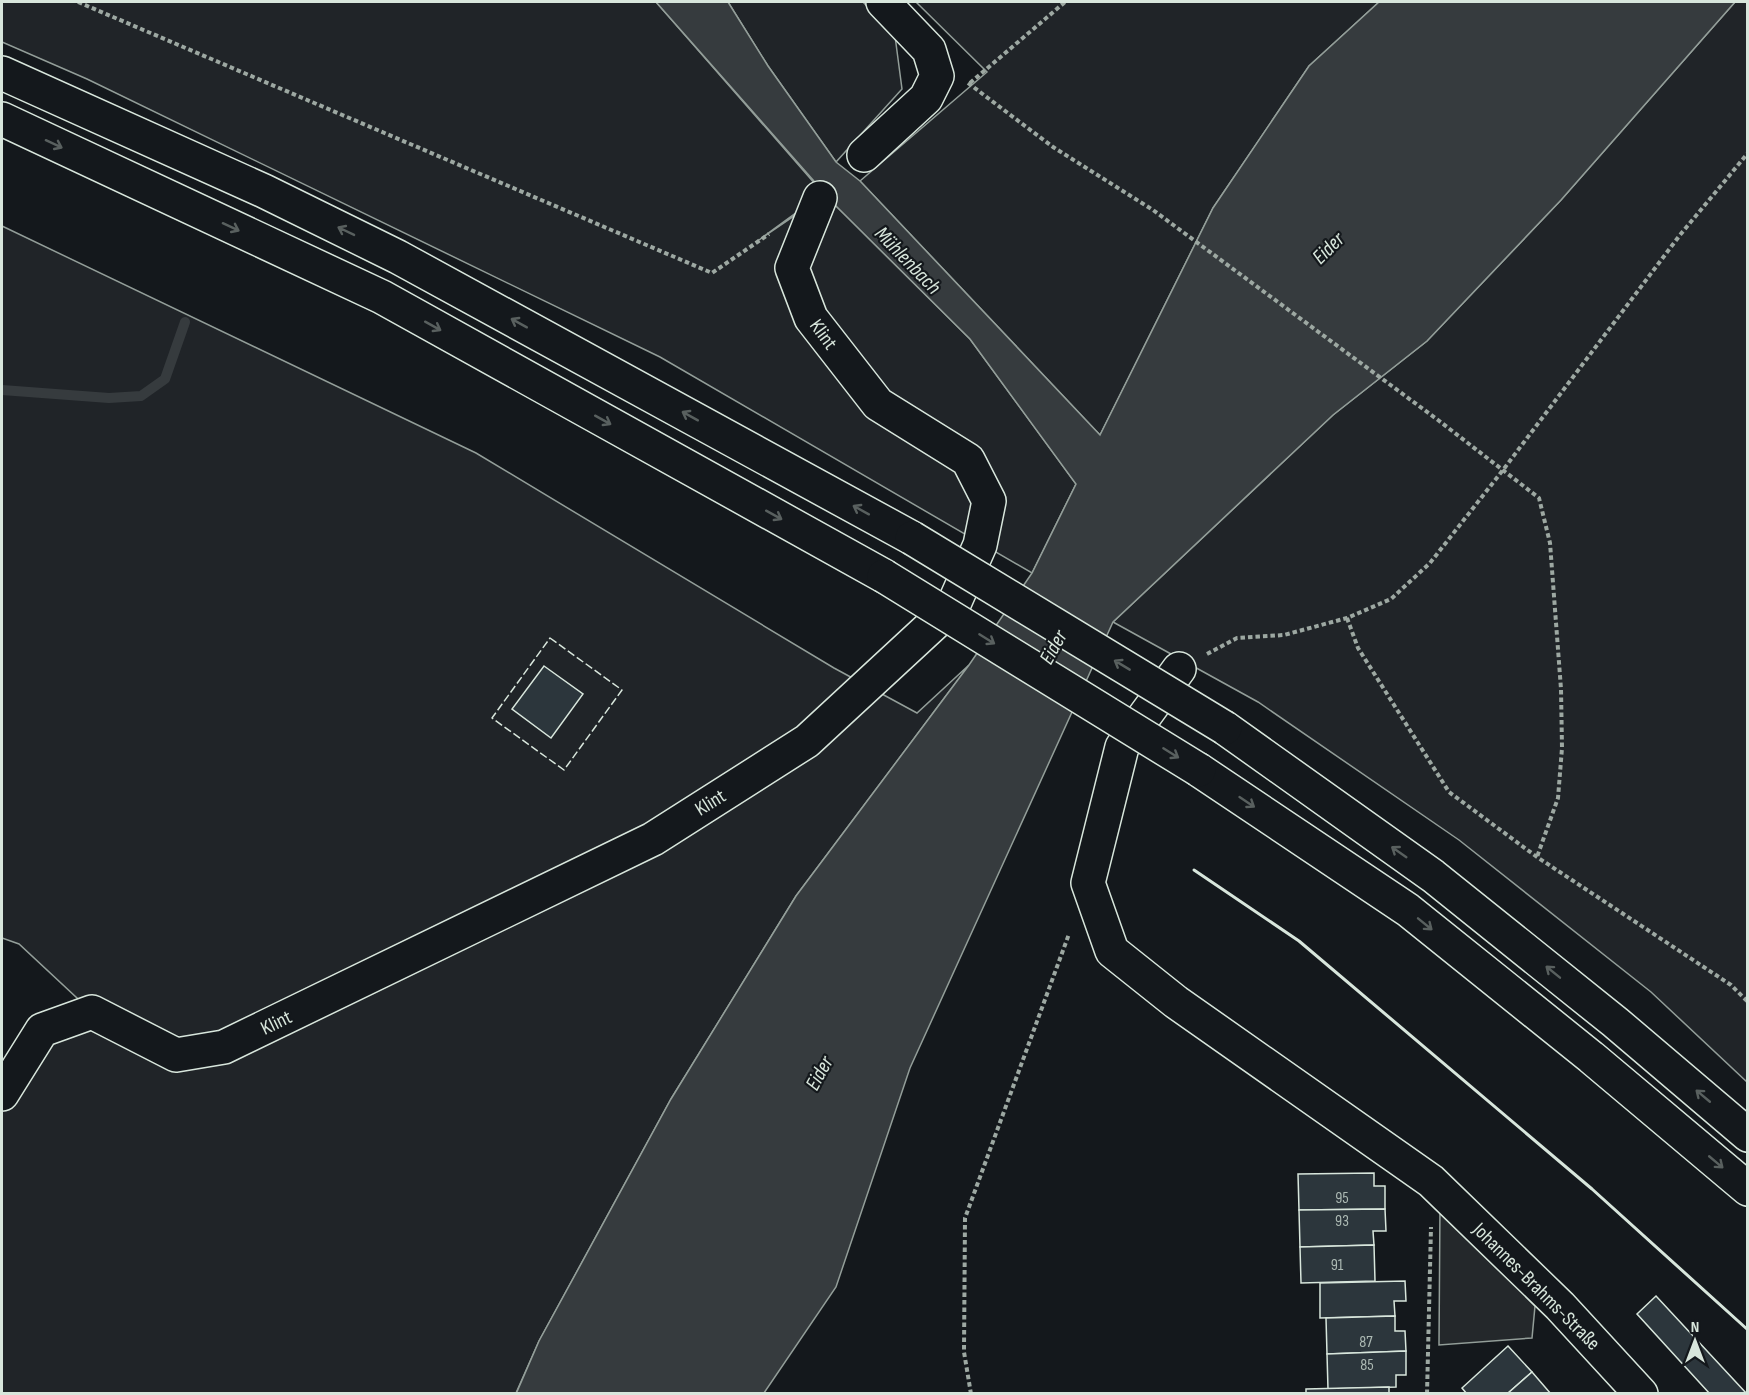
<svg xmlns="http://www.w3.org/2000/svg" width="1749" height="1395" font-family="'Sofia Sans Condensed',sans-serif">
  <style>
    .green { fill: #202428; stroke: #939e99; stroke-width: 1.5 }
    .parking { fill: #24282b; stroke: #939e99; stroke-width: 1.5 }
    .water { fill: #363b3e; stroke: #939e99; stroke-width: 1.5 }
    .lines { fill: none; stroke-linecap: round; stroke-linejoin: round }
    .stream { stroke: #363b3e; stroke-width: 10 }
    .building { fill: #2c363c; stroke: #d8e6dc; stroke-width: 1.5 }
    .minor-casing { stroke: #d8e6dc; stroke-width: 36 }
    .highway-casing { stroke: #d8e6dc; stroke-width: 36 }
    .path { stroke: #9da8a2; stroke-width: 4; stroke-dasharray: 4.5 3; stroke-linecap: butt }
    .minor { stroke: #14181c; stroke-width: 33 }
    .highway { stroke: #14181c; stroke-width: 33 }
    .highway-bridge-casing { stroke: #d8e6dc; stroke-width: 36; stroke-linecap: butt }
    .highway-bridge { stroke: #14181c; stroke-width: 33 }
    .fence { stroke: #d8e6dc; stroke-width: 1.5; stroke-dasharray: 8 3; stroke-linecap: butt }
    .wall { stroke: #d8e6dc; stroke-width: 3 }
    .oneway { stroke: #59605f }
    .labels { text-anchor: middle; stroke-width: 4.5; stroke-linejoin: round; paint-order: stroke }
    .number-label { font-size: 16px; fill: #adbab4 }
    .street-label { font-size: 20px; fill: #d8e6dc; stroke: #14181c }
    .water-label { font-size: 21px; font-style: italic; fill: #d8e6dc; stroke: #14181c }
  </style>
  <rect width="100%" height="100%" fill="#14181c"/>
  <g class="green">
    <polygon points="2,2 656,2 823,193 759,240 825,195 970,339 1076,484 1032,573 660,357 87,79 2,42"/>
    <polygon points="728,2 863,2 895,36 902,89 836,162 768,66"/>
    <polygon points="916,2 1379,2 1309,66 1213,208 1100,435 860,181 987,72"/>
    <polygon points="1735,2 1747,2 1747,1082 1651,992 1459,840 1258,702 1113,622 1333,415 1427,341 1561,200"/>
    <polygon points="2,226 476,453 834,668 917,713 969,665 796,896 671,1099 539,1341 516,1393 2,1393 2,1094 42,1030 92,1012 19,944 2,938"/>
  </g>
  <polygon class="parking" points="1440,1205 1535,1306 1532,1338 1439,1345"/>
  <polygon class="water" points="656,2 728,2 768,66 836,162 860,181 1100,435 1213,208 1309,66 1379,2 1735,2 1561,200 1427,341 1333,415 1113,622 910,1068 836,1287 764,1393 516,1394 539,1341 671,1099 796,896 969,665 1032,573 1076,484 970,339 836,206"/>
  <g class="lines">
    <polyline class="stream" points="2,390 109,398 141,396 165,379 185,322"/>
  </g>
  <g class="building">
    <polygon points="544,666 583,694 551,738 512,709"/>
    <polygon points="1374,1173 1374,1186 1385,1186 1385,1209 1299,1210 1298,1174"/>
    <polygon points="1385,1209 1386,1231 1373,1231 1374,1245 1300,1247 1299,1210"/>
    <polygon points="1374,1245 1375,1281 1301,1283 1300,1247"/>
    <polygon points="1405,1281 1406,1301 1394,1301 1395,1316 1320,1318 1320,1283"/>
    <polygon points="1656,1296 1747,1394 1710,1394 1637,1314"/>
    <polygon points="1395,1316 1395,1331 1405,1331 1406,1351 1327,1354 1326,1318"/>
    <polygon points="1508,1346 1532,1372 1507,1394 1467,1394 1462,1388"/>
    <polygon points="1406,1351 1406,1375 1396,1375 1396,1387 1328,1389 1327,1354"/>
    <polygon points="1532,1372 1551,1394 1507,1394"/>
    <polygon points="1389,1387 1389,1394 1306,1394 1306,1389"/>
  </g>
  <g class="lines">
    <defs>
      <g id="minor">
        <polyline points="864,155 926,98 937,76 929,50 883,2"/>
        <polyline points="1179,669 1122,747 1088,883 1112,951 1176,1002 1431,1181 1560,1306 1641,1394"/>
        <polyline points="2,1094 42,1030 92,1012 176,1055 224,1047 653,839 807,741 953,606 980,545 989,501 968,460 878,404 811,318 792,268 820,198"/>
      </g>
      <g id="highway">
        <polyline points="2,73 264,191 398,257 912,538"/>
        <polyline points="2,119 382,297 884,576"/>
        <polyline points="1225,728 1433,876 1615,1022 1748,1135"/>
        <polyline points="1199,770 1408,910 1591,1057 1748,1189"/>
      </g>
    </defs>
    <use href="#minor" class="minor-casing"/>
    <use href="#highway" class="highway-casing"/>
    <g class="path">
      <polyline points="78,2 712,273 769,234"/>
      <polyline points="968,83 1053,147 1153,210 1438,420 1539,498 1550,543 1561,689 1562,748 1558,798 1537,857"/>
      <polyline points="970,83 1065,2"/>
      <polyline points="1347,618 1358,648 1449,792 1537,857 1731,985 1748,1002"/>
      <polyline points="1207,654 1237,638 1284,635 1347,618 1391,599 1430,563 1503,470 1680,235 1748,153"/>
      <polyline points="971,1394 964,1352 965,1218 1069,934"/>
      <polyline points="1427,1394 1431,1227"/>
    </g>
    <use href="#minor" class="minor"/>
    <use href="#highway" class="highway"/>
    <defs>
      <g id="highway-bridge">
        <polyline points="912,538 1225,728"/>
        <polyline points="884,576 1199,770"/>
      </g>
    </defs>
    <use href="#highway-bridge" class="highway-bridge-casing"/>
    <use href="#highway-bridge" class="highway-bridge"/>
    <polygon class="fence" points="550,638 622,690 564,770 492,718"/>
    <polyline class="wall" points="1194,870 1299,941 1592,1189 1748,1330"/>
  </g>
  <defs><path id="oneway-shaft" d="M-6 0H5M1.5-3L5.5 0L1.5 3" fill="none" stroke-width="1.6" stroke-linecap="round" stroke-linejoin="round" transform="scale(1.5)"/></defs>
  <g class="oneway">
    <use href="#oneway-shaft" transform="translate(54 144) rotate(25)"/>
    <use href="#oneway-shaft" transform="translate(231 227) rotate(25)"/>
    <use href="#oneway-shaft" transform="translate(346 231) rotate(-154)"/>
    <use href="#oneway-shaft" transform="translate(519 323) rotate(-151)"/>
    <use href="#oneway-shaft" transform="translate(433 326) rotate(29)"/>
    <use href="#oneway-shaft" transform="translate(690 416) rotate(-151)"/>
    <use href="#oneway-shaft" transform="translate(603 420) rotate(29)"/>
    <use href="#oneway-shaft" transform="translate(861 510) rotate(-151)"/>
    <use href="#oneway-shaft" transform="translate(774 515) rotate(29)"/>
    <use href="#oneway-shaft" transform="translate(987 639) rotate(32)"/>
    <use href="#oneway-shaft" transform="translate(1122 665) rotate(-149)"/>
    <use href="#oneway-shaft" transform="translate(1171 753) rotate(32)"/>
    <use href="#oneway-shaft" transform="translate(1247 802) rotate(34)"/>
    <use href="#oneway-shaft" transform="translate(1399 852) rotate(-145)"/>
    <use href="#oneway-shaft" transform="translate(1425 924) rotate(39)"/>
    <use href="#oneway-shaft" transform="translate(1553 972) rotate(-141)"/>
    <use href="#oneway-shaft" transform="translate(1703 1096) rotate(-140)"/>
    <use href="#oneway-shaft" transform="translate(1716 1162) rotate(40)"/>
  </g>
  <g class="labels">
    <g class="number-label">
      <text x="1342" y="1203">95</text>
      <text x="1342" y="1226">93</text>
      <text x="1337" y="1270">91</text>
      <text x="1366" y="1347">87</text>
      <text x="1367" y="1370">85</text>
    </g>
    <g class="street-label">
      <text transform="translate(824 334) rotate(54)" y="7">Klint</text>
      <text transform="translate(710 802) rotate(-32)" y="7">Klint</text>
      <text transform="translate(276 1022) rotate(-26)" y="7">Klint</text>
      <text transform="translate(1537 1286) rotate(45)" y="7">Johannes-Brahms-Straße</text>
    </g>
    <g class="water-label">
      <text transform="translate(1328 248) rotate(-45)" y="7">Eider</text>
      <text transform="translate(908 260) rotate(46)" y="7">Mühlenbach</text>
      <text transform="translate(1053 647) rotate(-61)" y="7">Eider</text>
      <text transform="translate(819 1073) rotate(-61)" y="7">Eider</text>
    </g>
  </g>
  <rect width="1749" height="1395" fill="none" stroke="#d8e6dc" stroke-width="6"/>
  <g transform="translate(1695 1341)" stroke="#14181c" stroke-width="4.5" paint-order="stroke">
  <path d="M0-4.5L10 22L0 15L-10 22Z" fill="#d8e6dc"/>
  <text y="-9" font-size="16" font-weight="bold" text-anchor="middle" fill="#d8e6dc">N</text>
  </g>
</svg>
